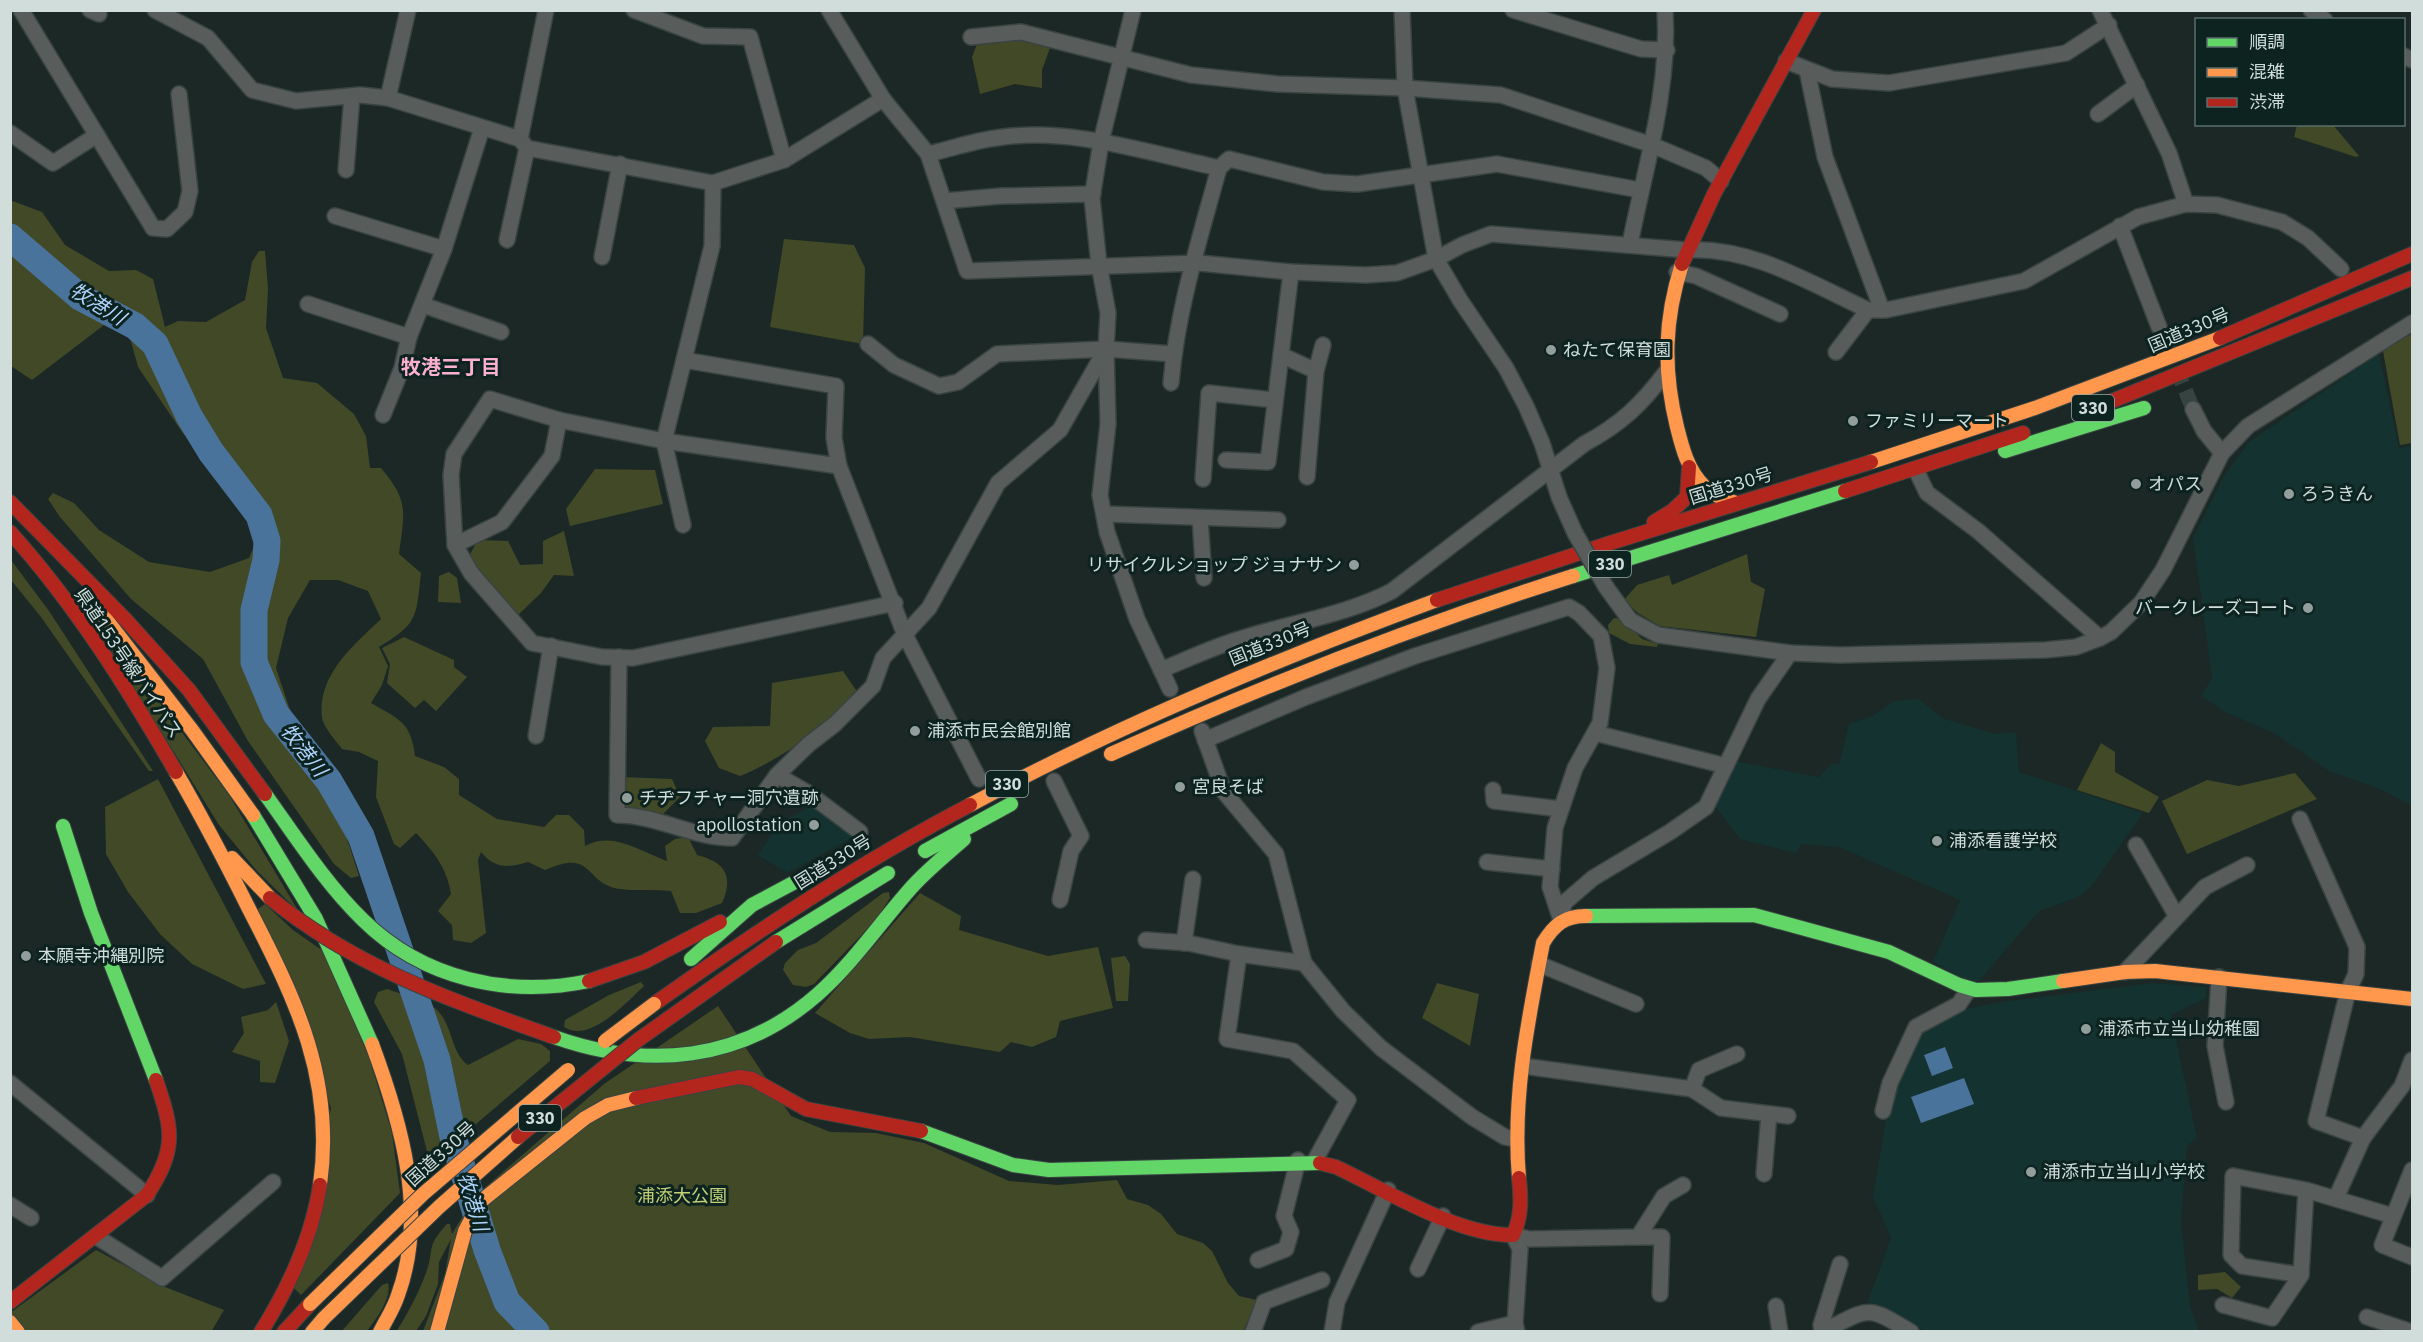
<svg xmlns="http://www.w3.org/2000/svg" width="2423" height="1342" font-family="'IBM Plex Sans','Noto Sans JP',sans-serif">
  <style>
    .built { fill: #14322f }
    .green { fill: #424927 }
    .water { fill: #4a739b }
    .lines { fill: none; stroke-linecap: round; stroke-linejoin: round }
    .river { stroke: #4a739b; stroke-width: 27 }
    .street-tunnel { stroke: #364341; stroke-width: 15; stroke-dasharray: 15 8; stroke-linecap: butt }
    .street-casing { stroke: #394442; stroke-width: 18 }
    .fast-casing { stroke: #394442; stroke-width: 16 }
    .slow-casing { stroke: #394442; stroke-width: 16 }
    .jam-casing { stroke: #394442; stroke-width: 16 }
    .street { stroke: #585c5a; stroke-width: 15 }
    .fast { stroke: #63d668; stroke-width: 14 }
    .slow { stroke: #ff974d; stroke-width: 14 }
    .jam { stroke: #b3261e; stroke-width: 14 }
    .street-bridge-casing { stroke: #394442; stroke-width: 18; stroke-linecap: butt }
    .slow-bridge-casing { stroke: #394442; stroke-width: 16; stroke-linecap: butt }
    .jam-bridge-casing { stroke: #394442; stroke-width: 16; stroke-linecap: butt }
    .street-bridge { stroke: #585c5a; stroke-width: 15 }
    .slow-bridge { stroke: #ff974d; stroke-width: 14 }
    .jam-bridge { stroke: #b3261e; stroke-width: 14 }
    .poi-dot { fill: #919e9c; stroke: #0c2320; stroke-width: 2 }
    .labels { text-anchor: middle; stroke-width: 6; stroke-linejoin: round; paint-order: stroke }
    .shield { fill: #0c2320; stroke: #95a5a3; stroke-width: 1.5 }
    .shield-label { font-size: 16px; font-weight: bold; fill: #d0dddb }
    .street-label { font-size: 18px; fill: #d0dddb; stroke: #0c2320 }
    .poi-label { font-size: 18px; fill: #d0dddb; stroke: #0c2320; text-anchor: start }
    .park-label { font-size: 18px; fill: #c3d076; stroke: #0c2320 }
    .water-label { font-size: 20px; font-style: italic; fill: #b0d5fd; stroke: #0c2320 }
    .neighbourhood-label { font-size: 20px; font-weight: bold; fill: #feb0d1; stroke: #0c2320 }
  </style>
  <rect width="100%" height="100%" fill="#1b2826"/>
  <g class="built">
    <polygon points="2379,354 2399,448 2412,446 2412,806 2380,789 2329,771 2274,733 2227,713 2201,696 2212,678 2193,538 2224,476 2249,442"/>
    <polygon points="1919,699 1942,718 1995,734 2016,732 2019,772 2143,813 2091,887 2076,898 2039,911 1978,982 1962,978 1933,962 1960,900 1839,847 1801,844 1796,853 1740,839 1715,806 1734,761 1819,777 1832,763 1839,765 1849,724 1873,716 1894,701"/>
    <polygon points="818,803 854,837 787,873 758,855 780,822"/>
    <polygon points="2152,983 2206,987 2206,998 2171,1015 2197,1138 2187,1146 2181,1223 2190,1305 2199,1331 1925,1331 1868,1301 1891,1238 1873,1197 1889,1100 1923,1028 1951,1012 2000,1002"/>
  </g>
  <g class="green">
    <polygon points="1020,37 1051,45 1042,70 1042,88 1015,84 980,94 972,57 977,44"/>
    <polygon points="2297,125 2333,125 2359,156 2356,157 2294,137"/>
    <path d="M10 200 42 212 65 245 109 271 136 270 153 279 165 327 178 321 206 322 245 300 252 262 259 251H265L268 289 266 328 283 378 317 383 354 414 366 436 370 468H381C410 502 404 513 399 554L421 573C416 617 419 623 379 647L388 666 382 685 371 703C398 719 411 721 415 756L444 767 459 779V795L497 819 544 827 556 815H569L584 830 585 846C613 831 639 851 667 861L665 846 675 839 688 837 697 855C725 862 734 876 722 903L696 913H680L671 891C654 889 636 891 619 889 583 883 595 848 545 870L528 862C508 868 495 869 481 852L478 860 486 933 471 943 453 940 452 925 438 911 451 894C447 868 434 852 416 833L400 848 394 844 376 797 378 761 359 752 342 749C336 741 324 728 322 718 317 675 353 646 381 619L368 591 338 580H310L288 618 276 668 313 779 345 832 359 876 351 878 334 864 248 741 203 659 131 599 60 517 48 499 53 493 74 503 99 530 149 562 210 572 249 558 256 542 260 500 224 480 182 432 138 367 130 338 104 325 32 380 11 366Z"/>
    <polygon points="784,239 854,245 865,268 863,344 770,327"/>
    <polygon points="2412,334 2412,443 2400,445 2383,351 2389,345"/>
    <polygon points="595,469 655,470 663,504 570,526 566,509"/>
    <polygon points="564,531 574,576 554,575 541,593 518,615 493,589 469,556 478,540 508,541 520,565 543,564 543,541"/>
    <polygon points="1747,554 1751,582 1765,589 1756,637 1660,626 1638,613 1624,600 1637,585 1669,575 1672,585"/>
    <polygon points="11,560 49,611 153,771 149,771 41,617 11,580"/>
    <polygon points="449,572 457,578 461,603 438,602 439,576"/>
    <polygon points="1614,618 1623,619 1642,639 1658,644 1657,647 1630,644 1609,633 1608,625"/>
    <polygon points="404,637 454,660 454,667 467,677 436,711 424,700 415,708 387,683 390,664 382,648"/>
    <polygon points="117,646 229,795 299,912 256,870 219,825 111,650"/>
    <path d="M843 671 858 693C834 724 777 761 740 776L719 768 705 741 713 727 770 726 772 683Z"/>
    <polygon points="2101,743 2115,752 2115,772 2159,797 2149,813 2077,790"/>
    <polygon points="2295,773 2317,799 2187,854 2162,801 2207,780 2239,786"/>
    <polygon points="621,777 672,779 680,797 659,818 621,811"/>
    <polygon points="158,779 266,984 243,989 192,964 160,934 128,892 106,854 105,807"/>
    <polygon points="889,892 890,898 875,921 814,984 806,987 793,985 783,970 785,963 798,950 816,943 883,893"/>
    <polygon points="920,893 961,916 959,930 1048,956 1098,947 1113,1008 1060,1021 1056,1037 1032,1047 1011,1042 1000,1052 910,1037 869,1039 850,1033 815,1013"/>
    <polygon points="265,904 293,930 323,951 369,1057 392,1133 400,1193 301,1295 294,1288 331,1108 258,909"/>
    <polygon points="1125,956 1130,964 1128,1001 1116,1001 1111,958"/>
    <path d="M641 982 644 986C626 1003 589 1044 564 1027L565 1020 609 995Z"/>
    <polygon points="1437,983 1479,994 1470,1046 1422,1018"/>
    <path d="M387 989C402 995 433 1000 442 1016 453 1032 452 1053 468 1065L518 1039 541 1044 550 1051V1061L435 1159H429L402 1054 374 1002 378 992Z"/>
    <polygon points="276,1002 289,1041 275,1083 260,1082 260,1061 232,1052 244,1033 241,1017 268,1010"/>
    <path d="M718 1006 791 1116 830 1132 876 1133 924 1143 1009 1181 1058 1185 1117 1180 1127 1199 1148 1205 1161 1214 1177 1234 1203 1243 1212 1251 1228 1283 1239 1296 1257 1300 1243 1332 423 1331 445 1274 451 1239 439 1262 438 1284 426 1316 416 1331 396 1332C408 1313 418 1294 426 1273 435 1248 425 1248 447 1224H450L452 1234 474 1197 604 1084Z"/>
    <polygon points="96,1250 165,1287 224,1310 211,1332 11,1331 10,1313"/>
    <polygon points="2225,1272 2241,1287 2232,1298 2217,1289 2198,1290 2198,1275"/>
    <path d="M388 1283C392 1299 376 1319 367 1331L341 1332 382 1285Z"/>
  </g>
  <g class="water">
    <polygon points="1945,1047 1953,1068 1932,1076 1924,1055"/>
    <polygon points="1964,1078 1974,1104 1921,1123 1911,1097"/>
  </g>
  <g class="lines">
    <polyline class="river" points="10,237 80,297 135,326 155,344 189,416 211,452 259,515 267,541 266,560 254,610 254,662 276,714 329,781 361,836 437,1060 453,1137 487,1250 507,1302 536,1332"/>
    <polyline class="street-tunnel" points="2159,327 2193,409"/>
    <defs>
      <g id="street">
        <polyline points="21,10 153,228 167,229 185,212 190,191 179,94"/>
        <polyline points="90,10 99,14"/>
        <polyline points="155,10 208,38 252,90 296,101 360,95 388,98 520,139 527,148 713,183 784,160 883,99"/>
        <polyline points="634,10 703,36 750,37 784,160"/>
        <path d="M829 10 883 99 928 154 967 271 1199 263 1291 272 1366 275 1397 273 1436 259 1462 245 1491 234 1686 250C1751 246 1810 283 1868 310H1886L2024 281 2138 217 2186 204 2217 205 2282 222 2308 238 2341 269"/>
        <polyline points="1133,10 1101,142 1092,198 1099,265 1108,313 1106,349 1108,424 1100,495 1107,532 1137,619 1170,689"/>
        <polyline points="1402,10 1405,88 1436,259 1460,300 1506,368 1526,406 1542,443 1559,497 1575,533"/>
        <polyline points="1513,10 1641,49 1667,50"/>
        <polyline points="2100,10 2169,153 2186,204"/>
        <polyline points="2311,10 2325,20"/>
        <polyline points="971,37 1021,32 1191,75 1278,84 1405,88 1501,95 1652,145 1706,168 1721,181"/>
        <polyline points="2404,56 2412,60"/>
        <polyline points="1786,61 1832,79 1889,83 2066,53 2109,25"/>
        <polyline points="1807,70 1825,157 1882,310"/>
        <polyline points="388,98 408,10"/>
        <polyline points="2098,114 2137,85"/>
        <polyline points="10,133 53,163 97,135"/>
        <polyline points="520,139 546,10"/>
        <path d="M928 154C950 149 973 141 996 138 1069 126 1148 153 1219 168L1229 159 1323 182 1357 184 1497 164 1640 190"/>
        <polyline points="346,170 352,96"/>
        <polyline points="944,201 1001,196 1093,194"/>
        <polyline points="335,216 444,249 482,128"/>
        <polyline points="2120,226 2159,327"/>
        <polyline points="507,240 527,148"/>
        <path d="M1630 244C1645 167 1670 90 1665 10"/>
        <polyline points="602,257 620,164"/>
        <polyline points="1677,272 1696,276 1780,314"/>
        <polyline points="308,304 409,337 444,249"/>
        <polyline points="423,305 501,332"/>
        <polyline points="868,344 894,365 939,386 958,382 997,354 1106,349 1173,354"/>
        <polyline points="1836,352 1868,310"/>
        <polyline points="1281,355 1316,371 1307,477"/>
        <polyline points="684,360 836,386 834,438 839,466"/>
        <polyline points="1316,371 1323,345"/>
        <path d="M1171 383C1177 310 1200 238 1219 168"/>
        <polyline points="2193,409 2204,431 2222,453"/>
        <polyline points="383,415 402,368 409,337"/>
        <polyline points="559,420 490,399 454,454 451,475 455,545 471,573 532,643 602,657 633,658 895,603"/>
        <polyline points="1226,460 1268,462 1291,272"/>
        <polyline points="1917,472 1927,493 1978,531 2100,638"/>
        <polyline points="1203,479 1209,393 1274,400"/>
        <polyline points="1104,514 1278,520"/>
        <polyline points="1200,518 1204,578"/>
        <polyline points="683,525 664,441 712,246 713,183"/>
        <polyline points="455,545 502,522 552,456 559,420 664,441 839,466 905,635 979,779"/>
        <polyline points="1606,587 1630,620 1658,635 1790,653 1840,655 2045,650 2076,647 2100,638 2111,632 2141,603 2163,570 2222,453 2248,426 2412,323"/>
        <path d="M619 657 617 815C657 815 693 838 732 838L777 775 809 744 835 724 873 686 883 658 929 608 998 483 1060 430 1106 349"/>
        <path d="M1161 670C1188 659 1215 646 1243 638 1293 622 1346 615 1392 591L1584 444C1621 424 1641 405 1666 372"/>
        <polyline points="1202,731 1224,792 1276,854 1304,963 1343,1011 1381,1048 1472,1117 1505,1137 1516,1139"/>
        <polyline points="1595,733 1726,766"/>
        <polyline points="536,736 551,646"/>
        <polyline points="1205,740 1306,697 1415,656 1569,607 1579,613 1601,636 1607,668 1600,723 1575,768 1555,828 1550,887 1561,920"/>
        <polyline points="777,775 808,793 860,832"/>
        <polyline points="1054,781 1081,836 1071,851 1060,900"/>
        <polyline points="1493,790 1494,801 1560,809"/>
        <polyline points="2300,819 2357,947 2356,974 2348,991 2316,1121 2363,1138 2336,1198"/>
        <polyline points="2136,845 2176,915"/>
        <polyline points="1487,862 1552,869"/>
        <polyline points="1561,920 1564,903 1593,878 1670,832 1706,807 1758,699 1790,653"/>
        <polyline points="1146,940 1188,943 1239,954"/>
        <polyline points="1184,943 1193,879"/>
        <polyline points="1304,963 1239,954 1227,1039 1293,1051 1348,1100 1314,1162"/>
        <polyline points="1539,964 1636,1004"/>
        <polyline points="2125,972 2205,887 2247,865"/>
        <polyline points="2219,977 2215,1046 2226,1102"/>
        <polyline points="1523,1066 1692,1089 1699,1070 1737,1054"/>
        <polyline points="10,1083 147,1195"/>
        <polyline points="1692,1089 1721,1108 1788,1116"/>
        <polyline points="1883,1111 1890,1083 1916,1027 1959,1004 1969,989"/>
        <polyline points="2363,1138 2402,1086 2412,1060"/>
        <polyline points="2412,1170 2382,1245 2412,1257"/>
        <polyline points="1764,1174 1769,1114"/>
        <polyline points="2306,1190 2301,1275 2242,1266 2231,1255 2233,1176 2306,1190 2393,1216"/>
        <polyline points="10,1205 31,1218"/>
        <polyline points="1513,1235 1529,1239 1638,1237 1664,1196 1683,1185"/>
        <polyline points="1513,1235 1520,1249 1515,1323 1517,1332"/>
        <polyline points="97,1237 162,1278 273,1182"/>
        <polyline points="1638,1237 1662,1237 1660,1294"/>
        <polyline points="1258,1260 1286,1249 1291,1232 1284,1216 1298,1160"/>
        <polyline points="1418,1269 1443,1216"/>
        <polyline points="2223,1305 2272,1318 2301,1275"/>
        <polyline points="1776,1306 1780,1332"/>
        <polyline points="2367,1317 2412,1332"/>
        <polyline points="1253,1332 1264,1302 1322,1280"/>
        <polyline points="1332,1332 1337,1302 1388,1190"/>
        <polyline points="1478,1332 1515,1323"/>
        <path d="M1822 1332C1870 1308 1865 1304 1911 1332"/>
        <polyline points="1822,1332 1821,1325 1840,1264"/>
      </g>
      <g id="fast">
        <polyline points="2005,451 2144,408"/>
        <polyline points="1573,576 1845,491"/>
        <path d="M265 794C296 837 325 883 363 920 423 979 508 998 589 981"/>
        <polyline points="253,815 316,919 372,1044"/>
        <polyline points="63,826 91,913 156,1080"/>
        <polyline points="925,851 1011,804"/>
        <polyline points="1586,916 1754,915 1889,952 1959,985 1976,990 2008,989 2063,981"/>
        <polyline points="776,942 888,873"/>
        <polyline points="691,959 752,905 840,858"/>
        <path d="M554 1037C647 1070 741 1062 818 994 853 963 880 923 911 888 927 870 946 855 964 839"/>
        <polyline points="921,1131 1013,1165 1049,1170 1320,1163"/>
      </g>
      <g id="slow">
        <path d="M1682 264C1664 320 1663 370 1677 427 1682 447 1688 471 1704 486 1713 495 1724 499 1736 503"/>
        <polyline points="1871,462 2035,408 2220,338"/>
        <polyline points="95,605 192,730 253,815"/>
        <path d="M1111 754C1262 686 1415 626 1573 576"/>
        <path d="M176 772C202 817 226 863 249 909 296 1000 335 1080 320 1185"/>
        <path d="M970 805C1121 724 1277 659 1437 600"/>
        <polyline points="232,858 270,898"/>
        <polyline points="2063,981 2125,972 2155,971 2412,999"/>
        <path d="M372 1044C401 1122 428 1213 398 1295 394 1308 386 1320 380 1332"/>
        <path d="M1519 1178C1512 1098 1528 1021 1543 943 1554 925 1564 916 1586 916"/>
        <polyline points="10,1322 18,1332"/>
        <polyline points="312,1332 324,1318"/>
        <polyline points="437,1332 465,1231 480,1202 585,1118 608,1105 636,1098"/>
      </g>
      <g id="jam">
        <polyline points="1682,264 1714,194 1814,10"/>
        <polyline points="2220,338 2412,254"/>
        <polyline points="2112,401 2412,278"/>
        <polyline points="1845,491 2023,433"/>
        <polyline points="10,502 126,620 189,690 265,794"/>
        <polyline points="1654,522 1672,511 1687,497 1689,467"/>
        <path d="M10 532C75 604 128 689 176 772"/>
        <polyline points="1437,600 1610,543 1871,462"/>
        <polyline points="589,981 644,962 720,922"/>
        <path d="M654 1004C756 932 859 863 970 805"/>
        <polyline points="636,1098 739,1077 752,1079 806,1109 921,1131"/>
        <path d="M1320 1163 1336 1167C1385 1190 1459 1236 1513 1235 1522 1217 1521 1198 1519 1178"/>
        <path d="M10 1302 147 1195C177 1149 173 1130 156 1080"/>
        <path d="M261 1332C289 1287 312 1238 320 1185"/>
        <polyline points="284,1332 310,1304"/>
      </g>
    </defs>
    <use href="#street" class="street-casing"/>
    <use href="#fast" class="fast-casing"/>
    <use href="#slow" class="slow-casing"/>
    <use href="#jam" class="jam-casing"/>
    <use href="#street" class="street"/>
    <use href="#fast" class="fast"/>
    <use href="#slow" class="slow"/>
    <use href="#jam" class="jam"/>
    <defs>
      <polyline id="street-bridge" points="1575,533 1606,587"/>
      <g id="slow-bridge">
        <polyline points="605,1041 654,1004"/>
        <polyline points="310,1304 423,1194 568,1070"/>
        <polyline points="324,1318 439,1207 518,1137"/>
      </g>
      <g id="jam-bridge">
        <path d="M270 898C356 968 451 1000 554 1037"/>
        <polyline points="518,1137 638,1040 776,942"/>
      </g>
    </defs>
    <use href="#street-bridge" class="street-bridge-casing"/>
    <use href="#slow-bridge" class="slow-bridge-casing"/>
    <use href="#jam-bridge" class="jam-bridge-casing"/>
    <use href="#street-bridge" class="street-bridge"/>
    <use href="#slow-bridge" class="slow-bridge"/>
    <use href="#jam-bridge" class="jam-bridge"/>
  </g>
  <g class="poi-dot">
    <circle cx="1551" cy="350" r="6"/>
    <circle cx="1853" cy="421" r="6"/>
    <circle cx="2136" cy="484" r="6"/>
    <circle cx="2289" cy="494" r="6"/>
    <circle cx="1354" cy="565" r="6"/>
    <circle cx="2308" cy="608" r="6"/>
    <circle cx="915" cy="731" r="6"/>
    <circle cx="1180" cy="787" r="6"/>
    <circle cx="627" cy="798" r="6"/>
    <circle cx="814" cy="825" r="6"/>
    <circle cx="1937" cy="841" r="6"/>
    <circle cx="26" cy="956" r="6"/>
    <circle cx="2086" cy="1029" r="6"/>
    <circle cx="2031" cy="1172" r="6"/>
  </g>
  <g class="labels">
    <g class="shield">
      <rect x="2072" y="395" width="42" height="26" rx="4.5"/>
      <rect x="1589" y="551" width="42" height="26" rx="4.5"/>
      <rect x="986" y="771" width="42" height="26" rx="4.5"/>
      <rect x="519" y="1105" width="42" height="26" rx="4.5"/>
    </g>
    <g class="shield-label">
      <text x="2093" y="414">330</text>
      <text x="1610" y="570">330</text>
      <text x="1007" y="790">330</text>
      <text x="540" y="1124">330</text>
    </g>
    <g class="street-label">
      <text transform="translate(2189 330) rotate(-23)" y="6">国道330号</text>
      <text transform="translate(1731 486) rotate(-17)" y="6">国道330号</text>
      <text transform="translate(1270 644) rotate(-22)" y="6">国道330号</text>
      <text transform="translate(128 663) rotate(56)" y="6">県道153号線バイパス</text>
      <text transform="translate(833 862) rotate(-32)" y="6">国道330号</text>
      <text transform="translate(441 1154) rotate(-42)" y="6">国道330号</text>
    </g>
    <g class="poi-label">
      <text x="1563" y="356">ねたて保育園</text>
      <text x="1865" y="427">ファミリーマート</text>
      <text x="2148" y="490">オパス</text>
      <text x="2301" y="500">ろうきん</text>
      <text x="1342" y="571" text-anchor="end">リサイクルショップ ジョナサン</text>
      <text x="2296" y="614" text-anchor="end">バークレーズコート</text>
      <text x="927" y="737">浦添市民会館別館</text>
      <text x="1192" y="793">宮良そば</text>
      <text x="639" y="804">チヂフチャー洞穴遺跡</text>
      <text x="802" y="831" text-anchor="end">apollostation</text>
      <text x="1949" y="847">浦添看護学校</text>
      <text x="38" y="962">本願寺沖縄別院</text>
      <text x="2098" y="1035">浦添市立当山幼稚園</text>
      <text x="2043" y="1178">浦添市立当山小学校</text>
    </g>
    <g class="park-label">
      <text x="682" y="1202">浦添大公園</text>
    </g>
    <g class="water-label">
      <text transform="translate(98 304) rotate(32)" y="7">牧港川</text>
      <text transform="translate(304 750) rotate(52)" y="7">牧港川</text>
      <text transform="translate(473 1202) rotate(73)" y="7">牧港川</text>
    </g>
    <g class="neighbourhood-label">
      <text x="451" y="374">牧港三丁目</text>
    </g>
  </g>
  <rect width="2423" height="1342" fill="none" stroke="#d0dddb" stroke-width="24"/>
  <rect x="2195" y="18" width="210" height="108" fill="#0c2320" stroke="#5a6d6b" stroke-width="1.5"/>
  <rect x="2207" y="38" width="30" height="9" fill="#63d668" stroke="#5a6d6b" stroke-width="1.5"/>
  <text x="2249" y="48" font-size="18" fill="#d0dddb">順調</text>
  <rect x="2207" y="68" width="30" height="9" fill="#ff974d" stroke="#5a6d6b" stroke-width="1.5"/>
  <text x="2249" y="78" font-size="18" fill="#d0dddb">混雑</text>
  <rect x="2207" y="98" width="30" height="9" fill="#b3261e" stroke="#5a6d6b" stroke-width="1.5"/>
  <text x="2249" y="108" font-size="18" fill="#d0dddb">渋滞</text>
</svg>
